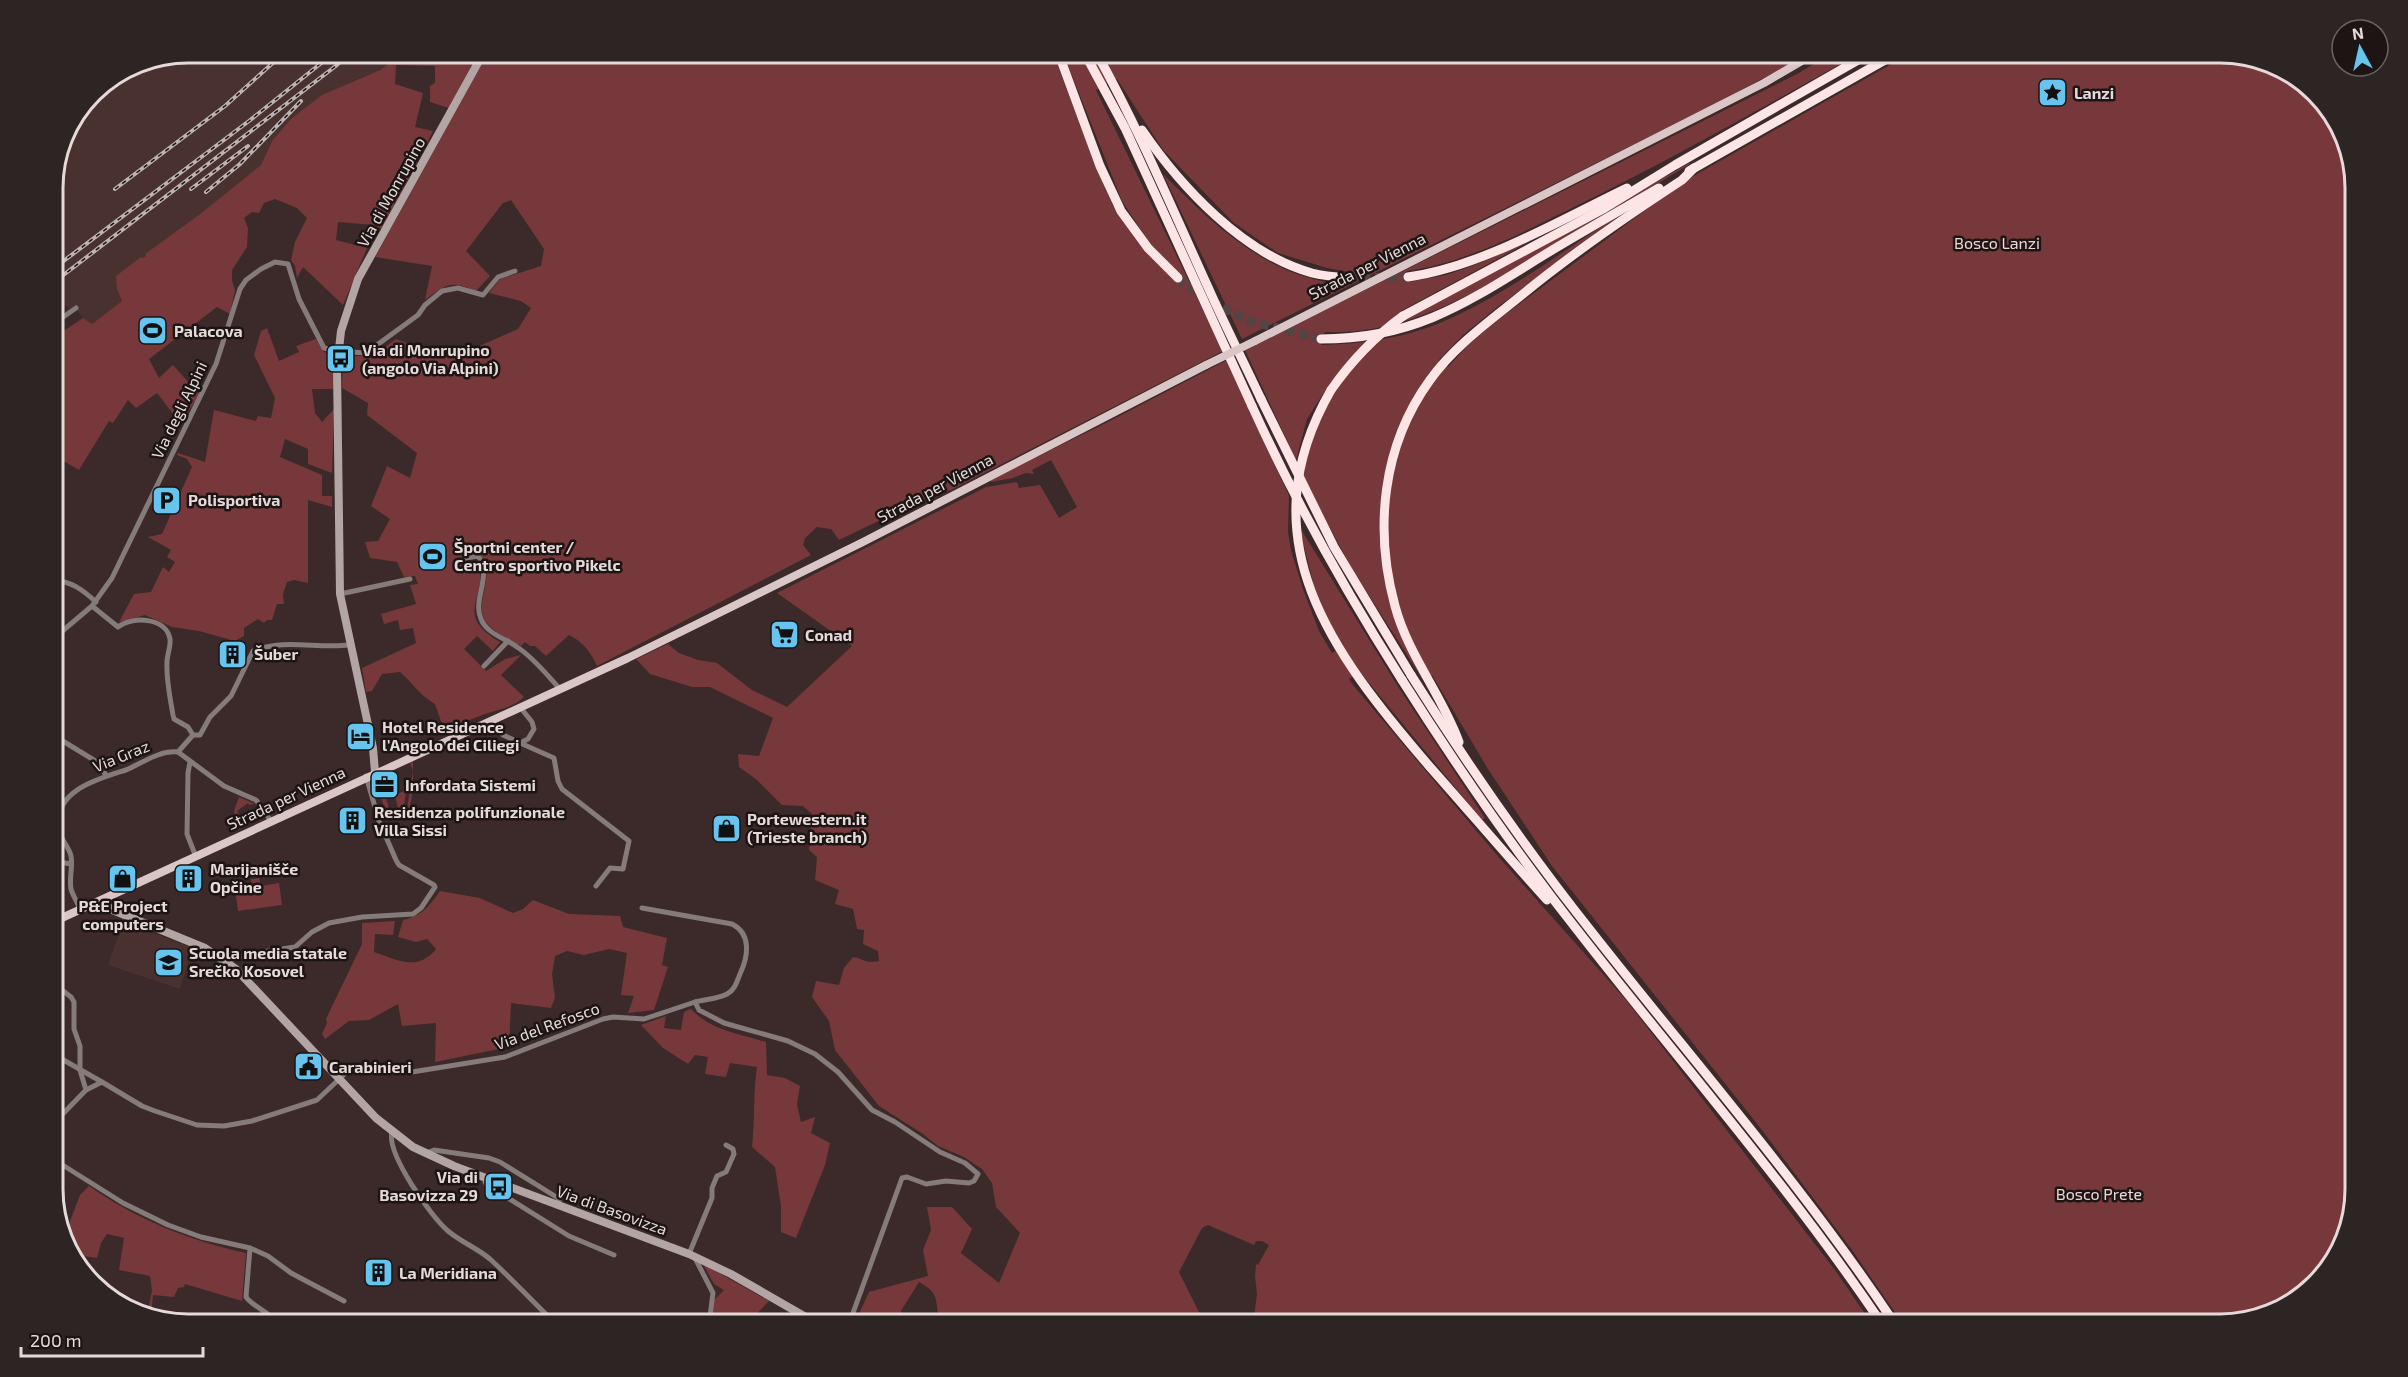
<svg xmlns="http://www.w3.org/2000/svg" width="2408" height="1377" font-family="'Exo 2',sans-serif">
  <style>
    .built { fill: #493130 }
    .green { fill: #76383a }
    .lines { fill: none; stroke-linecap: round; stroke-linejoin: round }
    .highway-tunnel { stroke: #544443; stroke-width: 9; stroke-dasharray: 9 4.5; stroke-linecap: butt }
    .street { stroke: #847b7a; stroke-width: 5 }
    .secondary { stroke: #b4a5a5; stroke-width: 8 }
    .primary { stroke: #dac6c6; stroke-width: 8 }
    .highway { stroke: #fce5e4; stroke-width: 9 }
    .rail-casing { stroke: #bfb3b2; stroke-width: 4 }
    .rail { stroke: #1c1514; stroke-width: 1.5; stroke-dasharray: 4.5; stroke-linecap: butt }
    .primary-bridge { stroke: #dac6c6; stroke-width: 8 }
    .highway-bridge { stroke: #fce5e4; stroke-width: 9 }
    .labels { text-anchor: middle; stroke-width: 5; stroke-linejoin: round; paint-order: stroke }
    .poi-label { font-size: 16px; font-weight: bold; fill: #e5dad9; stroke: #1c1514; text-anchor: start }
    .street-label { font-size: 16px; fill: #e5dad9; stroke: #1c1514 }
    .park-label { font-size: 16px; fill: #efd6d5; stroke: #1c1514 }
    .rim { fill: none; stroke: #e5dad9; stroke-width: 3 }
  </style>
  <rect width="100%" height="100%" fill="#3b2a29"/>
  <g class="built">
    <polygon points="188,53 402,53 380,70 351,82 272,141 261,165 200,214 145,254 146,256 143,259 142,257 117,276 117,289 122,301 92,324 83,318 74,306 69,309 64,304 65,307 53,316 53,180 63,136 92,92 137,63"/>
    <polygon points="123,922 193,948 180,989 108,965"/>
  </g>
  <g class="green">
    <polygon points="402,53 480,53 449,108 430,102 430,86 435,83 435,66 396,65 395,84 423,93 415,127 433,131 382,229 374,225 338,222 336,240 367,248 343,305 303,267 297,278 295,266 291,260 295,242 307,218 297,208 275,199 264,203 259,213 252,212 244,218 248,228 247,247 232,270 232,280 235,290 230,314 217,307 149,359 159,378 173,365 200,395 180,423 157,393 136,408 128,400 113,423 109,421 79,470 53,455 53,338 83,318 92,324 122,301 117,289 116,276 141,257 143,258 146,256 145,254 200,214 261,165 272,141 291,119 322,95 380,70"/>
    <path d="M488 53H1053L1100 177 1113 206 1141 246 1175 281 1166 261 1148 241 1122 201 1063 53H1810L1719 102 1242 339 1163 174C1215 226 1271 281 1348 284L1349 272 1327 268 1278 253 1234 223 1163 150 1117 79 1096 90 1223 351 951 490 922 500 839 540 831 529 817 527 805 538 803 545 811 555 597 666C591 652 583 642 569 635L546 656 535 646H530L525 642 521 646C510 639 494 633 486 622 472 602 499 575 478 554L465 556 466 561H478C490 599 451 613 500 642L493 651 477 636 464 649 486 671 505 659 521 655 501 675 524 697C512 708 500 709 485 714 471 719 458 725 444 730L435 704C417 693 415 685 400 672L382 674 372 691 366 692 362 668 416 643 413 628 400 630 398 620 384 624 381 614 416 604 410 585 418 584 415 576 404 577 397 562 370 558 365 542 378 541 390 519 371 506 387 466 410 478 417 453 367 415 368 403 342 388 343 357 374 355 396 339 436 353 475 348 518 329 531 308 521 301 489 293 500 279 541 266 544 249 511 200 503 203 466 251 490 276 476 291C451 280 446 284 425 300L432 266 375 257Z"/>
    <path d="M1832 53H1860C1767 105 1675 157 1580 204 1525 231 1469 262 1407 271L1409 282 1446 275 1472 266 1529 242 1401 311 1405 319C1500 268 1596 218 1689 163L1690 164C1644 192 1598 219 1552 247 1481 289 1411 335 1325 332L1321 339V345C1365 344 1411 337 1451 318 1511 291 1565 249 1620 215L1495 309 1463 335 1439 360 1448 367 1470 343 1502 317 1683 182 1911 53H2217L2272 74 2298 81 2337 120 2355 180V1189L2337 1256 2288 1306 2220 1324H1903L1852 1250 1762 1130 1552 866 1488 769 1432 675 1423 680 1352 569 1300 472 1327 388 1307 419 1296 460 1245 350 1797 74Z"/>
    <polygon points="267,328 279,361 299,352 296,346 316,339 324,352 334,355 334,389 312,389 315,413 322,422 334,409 332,473 308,464 308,449 285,439 280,457 322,475 322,496 332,496 332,507 308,500 308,583 294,580 287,582 283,594 284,604 277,604 272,620 267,620 264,623 258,619 244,628 244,636 235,641 199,631 172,627 145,615 119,622 134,594 151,592 163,567 169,572 175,562 167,557 171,550 148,537 162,534 192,467 187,459 177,455 178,453 205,462 214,410 256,421 258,416 271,418 275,398 254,355 261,331"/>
    <path d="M1227 360 1289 496 1288 532 1291 550 1303 589 1319 631 1332 653 1339 649 1314 586 1299 526 1397 685 1485 818 1482 820 1360 672 1349 679 1353 685 1496 854 1626 1000 1835 1270 1872 1324H1253L1257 1294 1255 1276 1256 1264 1258 1265 1269 1245 1262 1241H1256L1254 1245 1208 1225 1202 1228 1179 1272 1205 1324H947L939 1319C935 1298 939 1293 919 1282L901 1311 904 1319 902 1324H878L858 1316 869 1292 928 1276 923 1250 931 1230 927 1207H952L972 1229 961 1253 999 1283 1020 1233 996 1207 992 1183 982 1169 964 1157 938 1146 923 1134 879 1106 835 1050 829 1021 812 997 816 981 839 985 844 968 853 957C864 958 862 964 879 961L878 951 863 944 864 930 857 929 853 909 835 904 839 890 815 880 817 857 809 850 812 814 803 806 782 805 757 780 739 767 738 754 759 756 773 718 710 687H692L650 674 636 659 668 644 679 653 698 660 717 663 752 690 787 707 852 646 777 593 986 487 1017 482 1019 488 1040 485 1059 518 1077 507 1051 460 1032 470 1034 474 1026 473 1013 478 991 482V479L1106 423Z"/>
    <polygon points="413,761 413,789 408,817 382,820 381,818 387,816 380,794 385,795 390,811 398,809 395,795 404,791 403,787 407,785 404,805 402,808 402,811 407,809 413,771 410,763"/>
    <polygon points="239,797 255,804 249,805 248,803 237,811 242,820 247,819 241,822 244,826 238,829 233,816 235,816 234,811"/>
    <polygon points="259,878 261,886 279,883 282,905 238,911 235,889 252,887 251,879"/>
    <path d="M440 891 480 898 513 913 523 909 533 900 569 914 620 916 623 927 667 938 662 965 668 967 654 1010 628 1013 634 996 621 995 627 953 609 949 584 955 567 951 555 956 552 974 555 998 551 1008 511 1003 509 1047 435 1062 436 1023 402 1026 398 1004 369 1020 349 1021 325 1039 322 1034 327 1023 326 1019 362 944V923L395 921 393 935 375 934 374 952C398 960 417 972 436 949L427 939 416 942 398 937 403 920C421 916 429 907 440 891Z"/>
    <path d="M691 1009C710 1030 740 1034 766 1042L767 1075 785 1078 800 1086 797 1104 801 1122 815 1117 811 1133 830 1143 825 1165 796 1238 781 1232V1206L775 1167 752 1147C755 1120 753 1094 757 1067L730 1063 726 1077 705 1074 708 1057 695 1055 688 1064 663 1048 641 1025 666 1016 664 1028 681 1030 684 1012Z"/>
    <path d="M89 1186C136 1219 190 1241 246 1253L242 1301 185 1284 184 1287 178 1288 174 1297 153 1295 151 1315 121 1306 113 1299 148 1310 152 1291 150 1276 119 1270 124 1238 107 1234 101 1243 97 1258 70 1254 62 1228 67 1229 80 1195Z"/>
    <polygon points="703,1264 769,1301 747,1324 712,1324 714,1300 724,1290 714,1284"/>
  </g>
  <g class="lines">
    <g class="highway-tunnel">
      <polyline points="1178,278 1211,302 1250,321 1321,339"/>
      <polyline points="1348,278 1408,277"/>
    </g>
    <g class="street">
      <polyline points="53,324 76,308"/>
      <path d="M466 558 478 556C493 576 472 599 481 619 487 634 505 638 517 647 533 657 547 675 560 689"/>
      <path d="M53 580C71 581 83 590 96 602"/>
      <polyline points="340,594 410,579"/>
      <path d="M92 606 118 627C132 616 166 617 170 639 171 646 167 655 167 662 166 680 170 697 173 715L174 719 188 727 193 735H200L210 717 231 696 253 651C284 638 317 649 349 645"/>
      <polyline points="53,639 92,606 112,578 216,364 240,289 246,280 261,269 275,262 288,264 299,299 324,348 336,351 366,353 418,315 425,305 442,291 458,288 483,295 498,277 515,271"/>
      <polyline points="484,666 508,641"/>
      <polyline points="490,721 503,735 520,743 528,739 534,729 532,722 520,707"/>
      <polyline points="53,735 97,762 106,775"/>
      <polyline points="520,743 554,758 558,781 562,789 629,841 623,869 610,868 596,886"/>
      <polyline points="178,752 224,786 256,800 271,821"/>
      <polyline points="190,762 188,773 187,834 196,857"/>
      <polyline points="53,861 71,864"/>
      <path d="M642 908 732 924C752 934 748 957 740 974 737 981 735 990 727 994 718 999 705 999 695 1002"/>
      <path d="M80 910C78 903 73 896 71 889 69 878 73 867 71 856 69 846 59 838 58 827 55 790 98 779 126 770 142 763 160 750 178 752L193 735"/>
      <polyline points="226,961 250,954 295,947 312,932 329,923 362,917 413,914 421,908 435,887 434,885 399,865 396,860 379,821 366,776"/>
      <polyline points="53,983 71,997 74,1002 74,1029 80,1046 80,1070 86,1090"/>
      <polyline points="53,1054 102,1082"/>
      <polyline points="53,1124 86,1090 102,1082 142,1106 155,1111 197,1125 224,1126 252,1121 317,1100 352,1067 371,1072 412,1072 505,1057 603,1019 613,1017 644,1019 695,1002 699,1010 724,1023 788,1041 815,1054 838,1072 872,1110 895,1122 940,1152 965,1163 978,1174 974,1181 969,1183 946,1181 926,1184 907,1177 902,1178 849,1324"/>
      <path d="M392 1132C386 1153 431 1217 448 1231 461 1242 477 1248 490 1259 513 1280 534 1303 556 1324"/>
      <polyline points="427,1153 434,1150 489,1158 500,1162 558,1198 560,1205"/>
      <path d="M53 1159 123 1203 168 1225 201 1237 250 1248 246 1297C254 1308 271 1312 277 1324"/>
      <polyline points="485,1178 485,1182 487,1185 569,1236 614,1255"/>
      <polyline points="250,1248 268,1256 291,1273 344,1301"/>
      <polyline points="689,1254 712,1198 712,1188 717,1176 726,1172 734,1154 733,1149 726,1145"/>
      <polyline points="695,1258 713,1293 709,1324"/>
    </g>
    <g class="secondary">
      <polyline points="375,772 373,748 340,594 337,368 341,331 358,279 484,52"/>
      <polyline points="104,900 110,909 205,948 236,969 376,1118 413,1147 454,1166 689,1254 731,1274 818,1324"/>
    </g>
    <g class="primary">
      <polyline points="1255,341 1764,83 1817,52"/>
      <polyline points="53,922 628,658 863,542 1206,365"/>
    </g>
    <g class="highway">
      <polyline points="1058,52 1100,166 1121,211 1148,248 1178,278"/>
      <polyline points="1084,52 1125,128 1252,406"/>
      <path d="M1096 52C1141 133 1174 213 1212 296 1228 331 1245 365 1261 399"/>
      <path d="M1142 130C1181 187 1243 254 1312 273 1324 276 1336 277 1348 278"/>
      <polyline points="1689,171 1899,52"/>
      <path d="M1408 277C1481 267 1560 220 1627 188"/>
      <polyline points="1403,316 1605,208 1675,165 1872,52"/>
      <path d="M1321 339C1415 339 1468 302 1544 255 1582 232 1621 210 1659 188"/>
      <path d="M1331 390C1245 540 1332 653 1430 767 1469 811 1507 856 1547 900"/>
      <path d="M1411 675C1467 764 1526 849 1591 931 1693 1061 1803 1186 1895 1324"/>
      <path d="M1402 680C1459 770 1519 857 1585 940 1685 1068 1792 1190 1882 1324"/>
      <path d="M1459 742C1442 695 1408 655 1395 606 1374 529 1382 446 1430 380 1454 346 1491 320 1523 294 1574 252 1627 216 1682 180L1694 168"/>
    </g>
    <defs>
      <g id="rail">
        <polyline points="2271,66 2288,71"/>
        <polyline points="115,189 225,106 285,52"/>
        <polyline points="191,189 248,146"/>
        <polyline points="206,192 240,164 301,101"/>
        <polyline points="53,269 249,121 335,52"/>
        <polyline points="53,283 337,65 349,52"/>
      </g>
    </defs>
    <use href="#rail" class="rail-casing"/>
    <use href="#rail" class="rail"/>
    <polyline class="primary-bridge" points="1206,365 1255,341"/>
    <g class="highway-bridge">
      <path d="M1331 390C1352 360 1374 337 1403 316"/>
      <polyline points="1261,399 1334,547 1411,675"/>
      <path d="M1252 406C1295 501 1346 592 1402 680"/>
    </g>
  </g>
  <defs>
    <symbol id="sight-square" viewBox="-11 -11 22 22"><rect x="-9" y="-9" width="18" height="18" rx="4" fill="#66c4ef" stroke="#1c1514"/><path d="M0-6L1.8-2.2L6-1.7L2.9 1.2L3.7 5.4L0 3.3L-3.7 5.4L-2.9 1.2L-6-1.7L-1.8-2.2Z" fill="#111"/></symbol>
    <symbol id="stadium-square" viewBox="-11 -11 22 22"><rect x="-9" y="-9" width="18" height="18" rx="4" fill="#66c4ef" stroke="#1c1514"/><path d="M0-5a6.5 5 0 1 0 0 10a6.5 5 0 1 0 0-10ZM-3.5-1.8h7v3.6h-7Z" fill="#111"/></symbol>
    <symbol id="bus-square" viewBox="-11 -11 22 22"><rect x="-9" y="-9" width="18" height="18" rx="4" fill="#66c4ef" stroke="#1c1514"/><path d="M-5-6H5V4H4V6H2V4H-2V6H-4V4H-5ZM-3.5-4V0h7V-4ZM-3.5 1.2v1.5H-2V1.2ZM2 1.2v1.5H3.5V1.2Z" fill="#111"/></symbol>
    <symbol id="parking-square" viewBox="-11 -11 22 22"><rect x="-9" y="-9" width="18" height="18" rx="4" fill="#66c4ef" stroke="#1c1514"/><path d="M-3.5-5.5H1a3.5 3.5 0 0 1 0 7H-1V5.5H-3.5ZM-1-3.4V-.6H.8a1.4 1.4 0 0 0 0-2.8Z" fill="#111"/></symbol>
    <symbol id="supermarket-square" viewBox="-11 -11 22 22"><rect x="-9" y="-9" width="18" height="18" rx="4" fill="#66c4ef" stroke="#1c1514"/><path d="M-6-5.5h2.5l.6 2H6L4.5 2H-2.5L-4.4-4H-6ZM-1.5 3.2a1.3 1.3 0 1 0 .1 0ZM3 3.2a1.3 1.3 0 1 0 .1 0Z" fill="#111"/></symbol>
    <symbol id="building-square" viewBox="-11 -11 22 22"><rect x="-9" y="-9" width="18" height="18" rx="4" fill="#66c4ef" stroke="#1c1514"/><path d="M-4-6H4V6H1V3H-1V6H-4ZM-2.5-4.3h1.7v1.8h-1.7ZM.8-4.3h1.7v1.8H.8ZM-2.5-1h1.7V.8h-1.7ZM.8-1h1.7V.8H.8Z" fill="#111"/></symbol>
    <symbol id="hotel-square" viewBox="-11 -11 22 22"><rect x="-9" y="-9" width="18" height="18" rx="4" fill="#66c4ef" stroke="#1c1514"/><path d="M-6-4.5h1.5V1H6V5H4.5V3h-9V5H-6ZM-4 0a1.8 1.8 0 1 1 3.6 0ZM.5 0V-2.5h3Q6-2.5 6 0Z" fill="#111"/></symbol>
    <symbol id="office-square" viewBox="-11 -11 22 22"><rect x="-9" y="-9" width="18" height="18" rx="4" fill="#66c4ef" stroke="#1c1514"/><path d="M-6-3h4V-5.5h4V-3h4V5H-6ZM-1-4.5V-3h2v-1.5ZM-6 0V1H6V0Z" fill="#111"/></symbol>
    <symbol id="shop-square" viewBox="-11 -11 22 22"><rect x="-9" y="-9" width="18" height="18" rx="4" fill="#66c4ef" stroke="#1c1514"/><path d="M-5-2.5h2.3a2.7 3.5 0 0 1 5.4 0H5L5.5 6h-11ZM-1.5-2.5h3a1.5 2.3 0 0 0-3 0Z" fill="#111"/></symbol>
    <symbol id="school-square" viewBox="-11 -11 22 22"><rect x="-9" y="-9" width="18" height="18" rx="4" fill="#66c4ef" stroke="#1c1514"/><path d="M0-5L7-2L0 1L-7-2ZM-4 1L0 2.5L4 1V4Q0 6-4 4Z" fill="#111"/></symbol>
    <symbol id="civic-square" viewBox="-11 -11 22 22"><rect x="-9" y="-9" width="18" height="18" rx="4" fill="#66c4ef" stroke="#1c1514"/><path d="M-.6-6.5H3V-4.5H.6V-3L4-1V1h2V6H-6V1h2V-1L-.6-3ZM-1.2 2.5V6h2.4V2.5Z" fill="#111"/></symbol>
  </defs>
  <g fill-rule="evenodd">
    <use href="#sight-square" x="2036" y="76" width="33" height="33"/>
    <use href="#stadium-square" x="136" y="314" width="33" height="33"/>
    <use href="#bus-square" x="324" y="342" width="33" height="33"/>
    <use href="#parking-square" x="150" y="484" width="33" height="33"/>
    <use href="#stadium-square" x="416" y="540" width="33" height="33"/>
    <use href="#supermarket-square" x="768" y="618" width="33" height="33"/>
    <use href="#building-square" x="216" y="638" width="33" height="33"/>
    <use href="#hotel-square" x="344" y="720" width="33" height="33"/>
    <use href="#office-square" x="368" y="768" width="33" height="33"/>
    <use href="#building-square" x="336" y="804" width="33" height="33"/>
    <use href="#shop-square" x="710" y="812" width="33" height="33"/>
    <use href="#shop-square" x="106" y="862" width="33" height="33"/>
    <use href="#building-square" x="172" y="862" width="33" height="33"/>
    <use href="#school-square" x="152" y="946" width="33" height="33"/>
    <use href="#civic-square" x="292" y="1050" width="33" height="33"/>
    <use href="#bus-square" x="482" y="1170" width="33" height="33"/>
    <use href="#building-square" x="362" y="1256" width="33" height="33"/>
  </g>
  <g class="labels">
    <g class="poi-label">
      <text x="2074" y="99">Lanzi</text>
      <text x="174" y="337">Palacova</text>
      <text x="362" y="356">Via di Monrupino<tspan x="362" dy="18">(angolo Via Alpini)</tspan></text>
      <text x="188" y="506">Polisportiva</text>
      <text x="454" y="553">Športni center /<tspan x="454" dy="18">Centro sportivo Pikelc</tspan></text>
      <text x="805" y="641">Conad</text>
      <text x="254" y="660">Šuber</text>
      <text x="382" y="733">Hotel Residence<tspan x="382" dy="18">l'Angolo dei Ciliegi</tspan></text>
      <text x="405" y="791">Infordata Sistemi</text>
      <text x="374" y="818">Residenza polifunzionale<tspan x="374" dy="18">Villa Sissi</tspan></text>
      <text x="747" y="825">Portewestern.it<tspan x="747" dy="18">(Trieste branch)</tspan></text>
      <text x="210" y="875">Marijanišče<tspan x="210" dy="18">Opčine</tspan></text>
      <text x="123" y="912" text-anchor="middle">P&amp;E Project<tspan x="123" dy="18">computers</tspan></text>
      <text x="189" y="959">Scuola media statale<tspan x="189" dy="18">Srečko Kosovel</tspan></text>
      <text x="329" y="1073">Carabinieri</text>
      <text x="478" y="1183" text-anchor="end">Via di<tspan x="478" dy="18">Basovizza 29</tspan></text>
      <text x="399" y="1279">La Meridiana</text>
    </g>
    <g class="street-label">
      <text transform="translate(391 192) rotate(-61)" y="6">Via di Monrupino</text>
      <text transform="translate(1367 266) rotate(-27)" y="6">Strada per Vienna</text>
      <text transform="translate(179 410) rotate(-64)" y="6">Via degli Alpini</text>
      <text transform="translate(935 488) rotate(-28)" y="6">Strada per Vienna</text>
      <text transform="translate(121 756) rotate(-22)" y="6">Via Graz</text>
      <text transform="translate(286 798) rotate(-25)" y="6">Strada per Vienna</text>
      <text transform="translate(547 1026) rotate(-20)" y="6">Via del Refosco</text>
      <text transform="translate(612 1210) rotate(20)" y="6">Via di Basovizza</text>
    </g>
    <g class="park-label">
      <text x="1997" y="249">Bosco Lanzi</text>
      <text x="2099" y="1200">Bosco Prete</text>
    </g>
  </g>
  <path d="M0 0H2408V1377H0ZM188 63H2220A125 125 0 0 1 2345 188V1189A125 125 0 0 1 2220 1314H188A125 125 0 0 1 63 1189V188A125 125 0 0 1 188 63Z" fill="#2c2524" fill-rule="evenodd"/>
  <path class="rim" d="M188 63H2220A125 125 0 0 1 2345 188V1189A125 125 0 0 1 2220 1314H188A125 125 0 0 1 63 1189V188A125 125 0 0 1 188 63Z"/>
  <g transform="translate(2360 48) rotate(352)"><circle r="28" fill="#1c1514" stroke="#6c6463" stroke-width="1.5"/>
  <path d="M0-4.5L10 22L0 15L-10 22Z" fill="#66c4ef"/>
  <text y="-9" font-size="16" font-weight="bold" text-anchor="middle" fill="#e5dad9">N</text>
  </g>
  <path d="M21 1347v9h182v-9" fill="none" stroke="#e5dad9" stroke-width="3"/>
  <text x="30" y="1347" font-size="18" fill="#e5dad9" stroke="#1c1514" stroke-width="4.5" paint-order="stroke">200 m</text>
</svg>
